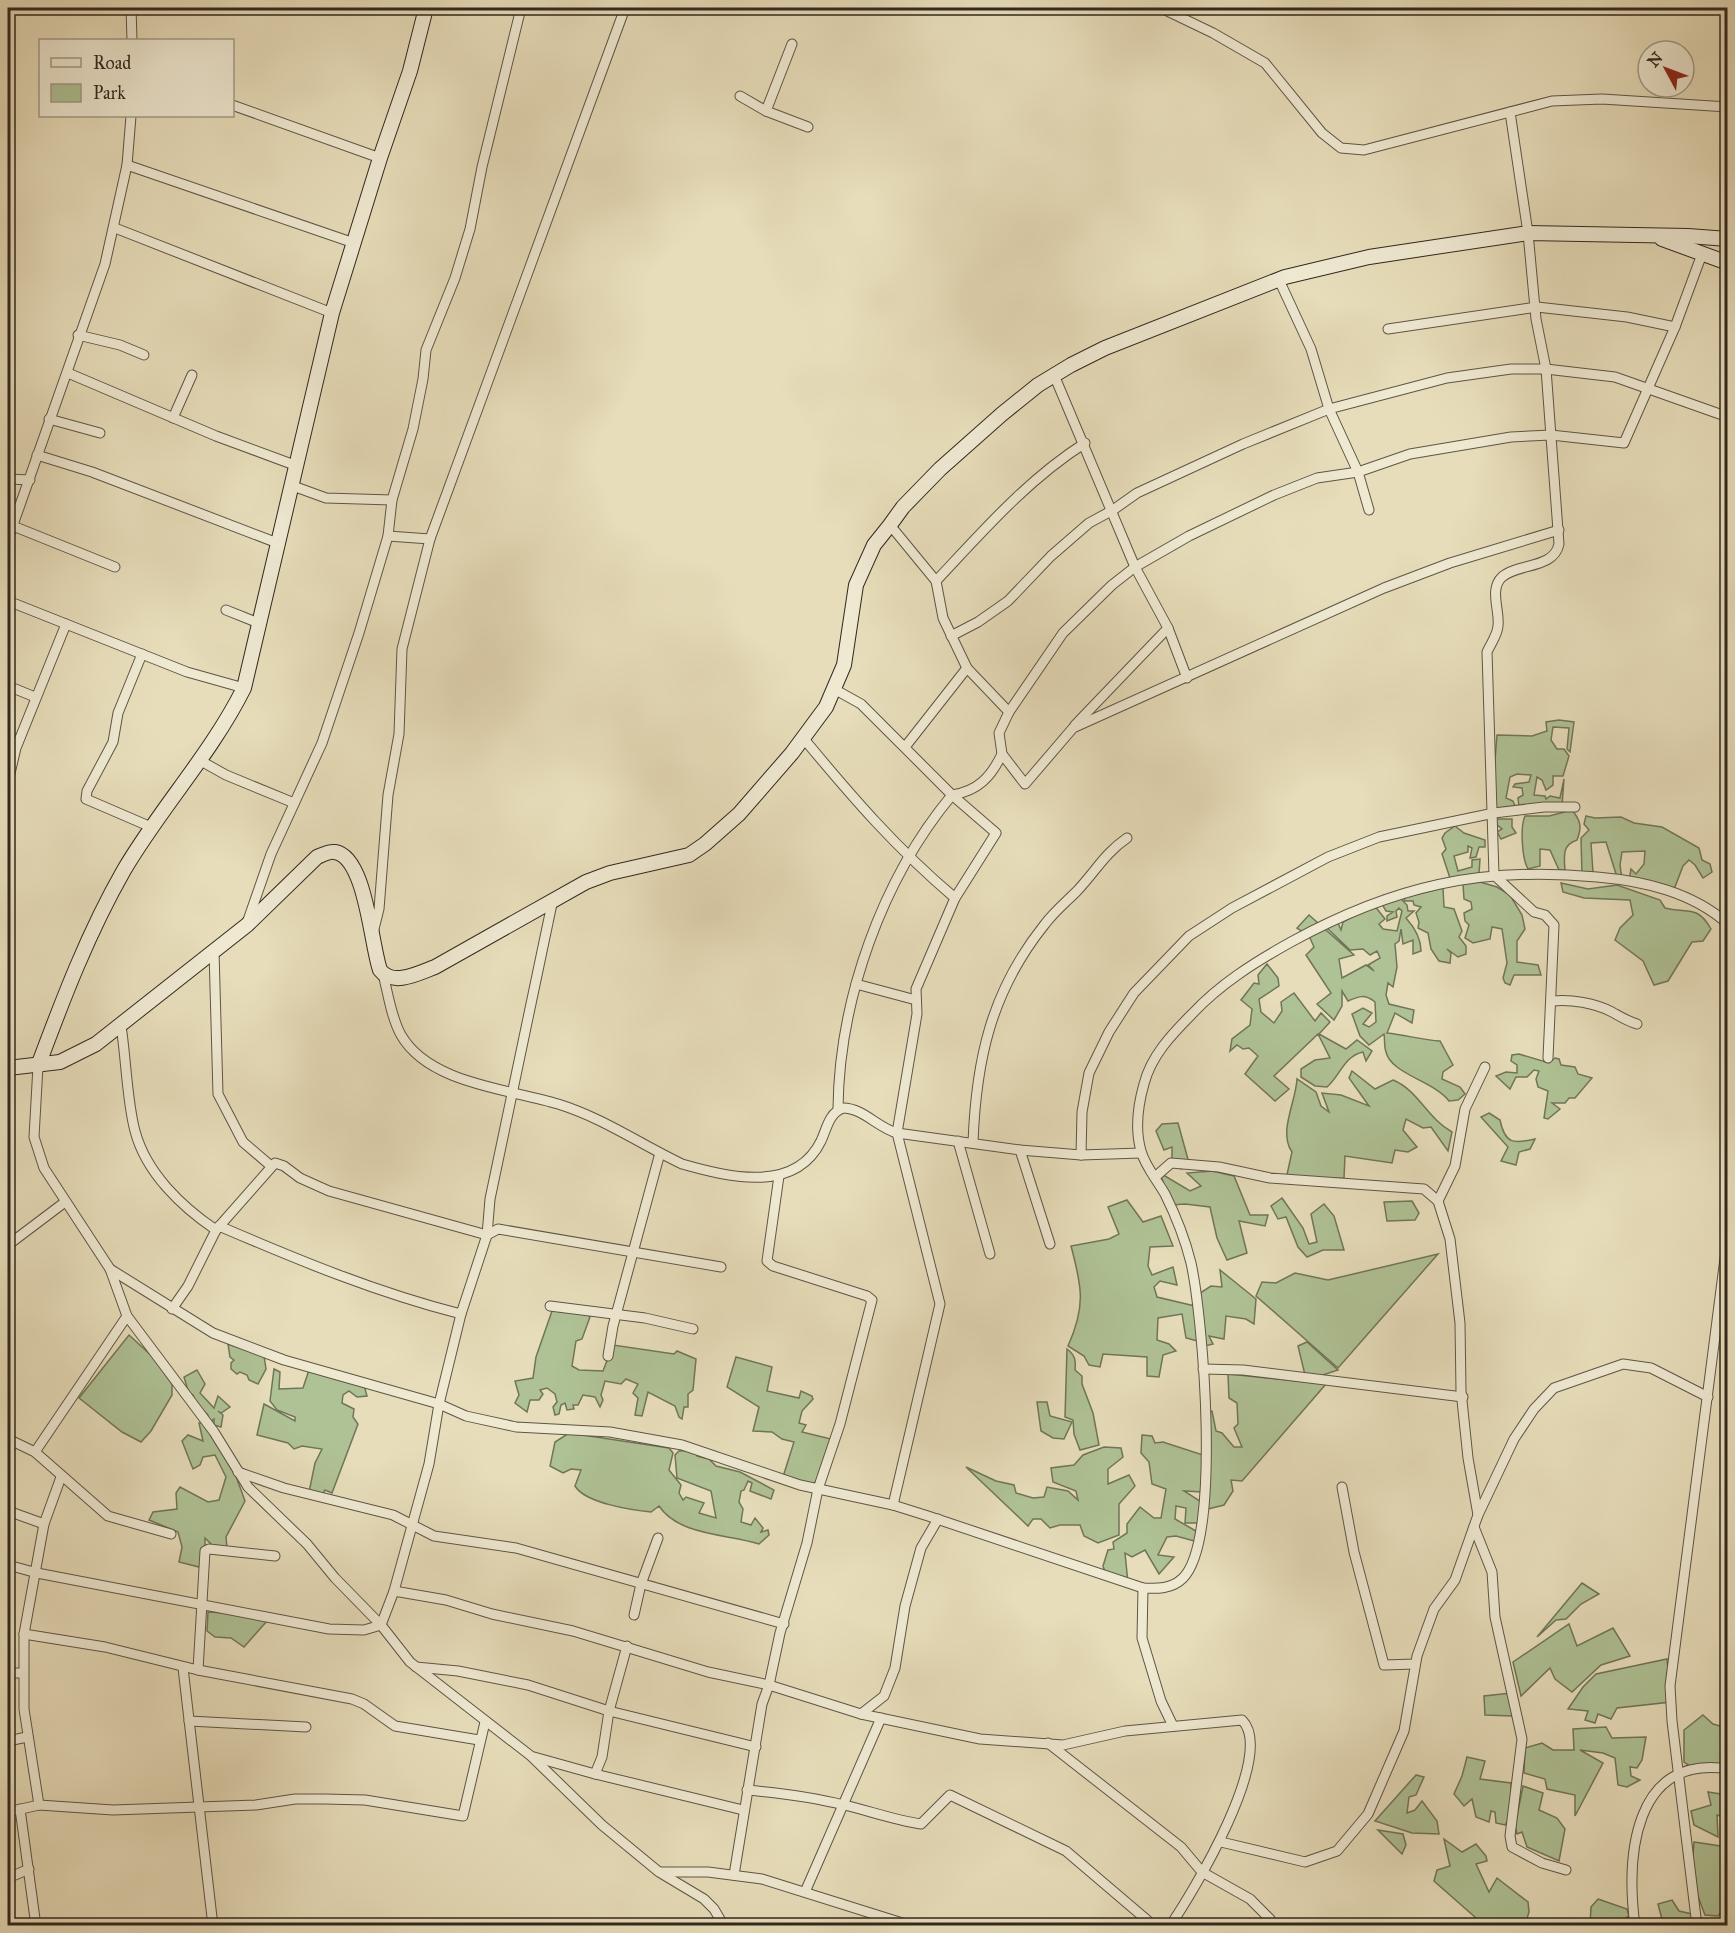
<svg xmlns="http://www.w3.org/2000/svg" width="1735" height="1933" font-family="'IM FELL Great Primer',serif">
  <style>
    .green { fill: #afc295; stroke: #70755a; stroke-width: 1.5 }
    .lines { fill: none; stroke-linecap: round; stroke-linejoin: round }
    .minor-casing { stroke: #5e5546; stroke-width: 11 }
    .secondary-casing { stroke: #31281f; stroke-width: 16 }
    .minor { stroke: #efe9d2; stroke-width: 9 }
    .secondary { stroke: #efe9d2; stroke-width: 14 }
  </style>
  <rect width="100%" height="100%" fill="#e7ddba"/>
  <filter id="stains"><feTurbulence type="fractalNoise" baseFrequency=".00333" numOctaves="4"/><feColorMatrix values="0 0 0 0 .2 0 0 0 0 .09 0 0 0 0 .02 0 0 0 .5 -.17"/></filter>
  <radialGradient id="worn" r=".72"><stop offset=".6" stop-color="#630" stop-opacity="0"/><stop offset="1" stop-color="#630" stop-opacity=".3"/></radialGradient>
  <g class="green">
    <polygon points="1559,720 1574,722 1570,752 1567,749 1569,728 1553,727 1551,740 1557,749 1564,749 1569,756 1563,776 1553,776 1553,785 1546,790 1542,780 1537,777 1534,795 1545,796 1546,799 1550,796 1560,798 1564,779 1562,806 1519,807 1518,798 1523,795 1522,788 1513,787 1515,784 1529,782 1531,775 1517,774 1510,777 1506,798 1513,801 1517,811 1491,810 1497,735 1532,736 1547,731 1546,722"/>
    <path d="M1572 810C1581 821 1582 827 1577 840 1562 845 1564 856 1565 870H1559L1550 850 1540 849V866L1528 869C1522 859 1520 827 1525 816H1549Z"/>
    <polygon points="1586,816 1595,818 1621,817 1634,823 1662,827 1699,848 1702,860 1710,864 1712,872 1703,878 1695,865 1689,860 1683,866 1673,892 1629,880 1631,869 1636,874 1644,864 1645,851 1622,852 1620,865 1622,879 1616,874 1606,842 1591,843 1593,872 1582,875 1581,838 1589,830 1584,824"/>
    <polygon points="1490,819 1512,819 1512,827 1516,833 1501,839 1497,832 1502,829"/>
    <polygon points="1455,826 1464,833 1485,840 1485,847 1479,847 1476,857 1470,858 1472,848 1468,846 1468,852 1454,856 1458,871 1472,867 1472,860 1480,859 1479,874 1451,881 1442,854 1446,849 1442,838 1445,833"/>
    <polygon points="1473,880 1497,887 1510,895 1522,915 1525,929 1517,941 1517,962 1538,965 1541,975 1514,975 1510,985 1505,983 1503,978 1507,963 1502,929 1492,927 1490,939 1473,943 1465,938 1469,925 1465,921 1464,913 1472,909 1471,902 1464,899 1463,884"/>
    <path d="M1561 883 1588 889 1617 885 1660 900 1665 908C1687 914 1697 904 1711 929L1703 941 1692 942 1668 981 1654 985 1643 961 1615 940 1620 928 1633 915 1630 900 1584 898 1563 892Z"/>
    <polygon points="1443,888 1444,907 1454,909 1462,931 1459,937 1466,946 1466,954 1458,957 1447,949 1451,953 1450,963 1439,961 1431,949 1428,933 1418,928 1419,922 1416,913 1421,907 1414,905 1413,901 1404,901 1405,897"/>
    <path d="M1384 895 1394 900 1400 898 1407 905 1408 911H1414L1406 918C1415 928 1421 938 1421 951L1413 954V940L1403 944 1401 929 1399 941 1395 944 1397 967 1393 987 1388 983 1386 995 1389 1004 1414 1010 1412 1023 1395 1013 1387 1033C1406 1035 1422 1040 1440 1041L1453 1065 1443 1072 1442 1079 1460 1087 1465 1094 1458 1100 1449 1101C1434 1081 1391 1074 1386 1052 1384 1047 1385 1040 1384 1034L1369 1045 1360 1036 1352 1014 1363 1008 1372 1013 1363 1024 1369 1027 1376 1022 1375 1002C1365 994 1359 996 1348 1001L1342 991V1006L1334 1020 1317 1004 1331 993 1306 955 1314 947 1309 936 1297 928 1309 915 1354 955 1339 959 1342 978 1366 965 1374 971 1368 965 1380 958 1377 951 1370 955 1363 949 1350 950 1327 928 1338 923 1341 930 1343 922 1374 905 1385 919 1379 924 1383 929 1397 931 1402 911 1399 908 1396 911 1397 917 1387 921V916L1393 912 1386 911 1382 904Z"/>
    <path d="M1267 964 1278 978 1279 986 1259 999 1261 1012 1274 1023 1282 1011 1281 1002 1294 993 1315 1021 1321 1013 1330 1022 1319 1034 1346 1049 1357 1040 1372 1051 1366 1061 1363 1052C1344 1056 1340 1076 1327 1087L1315 1086 1301 1077V1069L1315 1060 1330 1058 1318 1034 1274 1076 1289 1089 1275 1101 1245 1074 1258 1056 1249 1048 1243 1049 1237 1045 1230 1051 1232 1039 1250 1025 1252 1009 1241 1000 1254 983 1259 984 1258 975Z"/>
    <polygon points="1519,1054 1549,1063 1555,1058 1559,1059 1561,1065 1575,1067 1578,1074 1592,1078 1575,1098 1569,1098 1565,1103 1552,1103 1560,1109 1548,1119 1544,1118 1548,1091 1538,1087 1536,1079 1539,1071 1534,1070 1527,1077 1516,1077 1510,1089 1496,1076 1506,1072 1517,1073 1517,1065 1511,1061 1512,1055"/>
    <path d="M1352 1071 1375 1089 1393 1080C1418 1090 1427 1118 1452 1132L1448 1151 1431 1127 1423 1128 1406 1119 1403 1130 1417 1147 1408 1152 1395 1150 1392 1163 1345 1156 1344 1178 1286 1179 1292 1152C1278 1132 1296 1102 1297 1079L1316 1092 1321 1106 1329 1112 1322 1093 1341 1095 1369 1106 1349 1078Z"/>
    <path d="M1489 1113 1500 1120C1505 1144 1513 1144 1535 1139L1530 1149 1519 1152 1516 1165 1501 1161 1508 1147 1481 1117Z"/>
    <polygon points="1178,1123 1189,1163 1181,1169 1172,1159 1172,1147 1164,1150 1156,1131 1162,1124"/>
    <polygon points="1212,1171 1234,1176 1250,1215 1268,1215 1265,1226 1239,1221 1247,1253 1227,1260 1217,1238 1210,1207 1185,1204 1171,1205 1160,1173 1190,1191 1201,1186 1187,1173"/>
    <polygon points="1282,1198 1303,1228 1309,1244 1317,1242 1311,1214 1324,1204 1334,1216 1344,1250 1323,1250 1307,1257 1298,1247 1286,1217 1278,1219 1271,1206"/>
    <path d="M1127 1200 1143 1222 1161 1216 1173 1246 1150 1247 1148 1266 1152 1275 1173 1267 1177 1285 1160 1281 1154 1287 1157 1297 1195 1306 1197 1295 1211 1286 1222 1287 1220 1270 1256 1299 1254 1324 1246 1319 1226 1316 1224 1339 1209 1336 1213 1344 1205 1346 1201 1342 1186 1338 1182 1314 1158 1318 1157 1340 1169 1344 1176 1351 1163 1355 1159 1377 1147 1376V1357L1103 1354 1100 1367 1089 1365 1084 1356 1068 1346C1086 1306 1082 1287 1071 1246L1109 1239 1119 1234 1108 1207Z"/>
    <polygon points="1412,1201 1419,1213 1415,1220 1387,1221 1384,1202"/>
    <polygon points="1438,1254 1338,1368 1256,1296 1262,1282 1276,1283 1295,1273 1328,1280"/>
    <polygon points="552,1311 586,1313 590,1317 582,1339 576,1341 572,1366 579,1370 603,1371 613,1345 674,1354 677,1351 696,1359 693,1390 688,1394 688,1407 684,1407 682,1419 679,1417 675,1406 648,1392 642,1416 635,1415 638,1398 633,1393 638,1384 626,1379 621,1384 605,1381 601,1395 603,1400 600,1407 595,1397 583,1395 578,1405 573,1405 574,1409 567,1410 565,1403 561,1405 559,1414 555,1415 553,1407 557,1402 555,1394 547,1388 540,1390 543,1394 539,1400 530,1400 527,1412 515,1403 519,1395 515,1381 533,1378 536,1357"/>
    <polygon points="129,1335 154,1358 172,1384 172,1395 151,1431 141,1442 122,1432 79,1398"/>
    <polygon points="1307,1342 1338,1370 1320,1376 1305,1375 1298,1346"/>
    <polygon points="228,1344 264,1356 266,1369 258,1384 249,1380 247,1375 240,1372 237,1374 231,1369 231,1363 234,1360 230,1357"/>
    <path d="M1067 1349C1075 1355 1076 1360 1075 1370L1082 1376V1384L1093 1413 1099 1445 1080 1450 1074 1434 1073 1420 1065 1417Z"/>
    <polygon points="736,1357 772,1367 767,1391 799,1398 801,1391 812,1396 813,1399 802,1411 799,1423 806,1425 802,1432 831,1439 824,1473 810,1487 782,1480 794,1442 782,1439 772,1432 753,1431 759,1407 727,1387"/>
    <polygon points="310,1367 364,1385 367,1396 357,1397 349,1391 343,1395 342,1403 354,1409 353,1417 358,1424 332,1493 325,1490 323,1494 309,1492 315,1463 322,1449 302,1446 294,1449 288,1443 257,1435 264,1404 295,1421 295,1417 277,1410 270,1401 274,1369 280,1372 279,1389 303,1388"/>
    <polygon points="197,1370 205,1384 200,1393 214,1408 218,1396 230,1407 221,1413 218,1411 223,1415 221,1427 214,1425 214,1419 210,1422 205,1419 208,1415 196,1404 193,1395 189,1394 184,1377"/>
    <polygon points="1228,1374 1326,1384 1242,1481 1231,1480 1233,1491 1224,1505 1208,1509 1203,1412 1212,1411 1216,1431 1222,1433 1234,1447 1242,1447 1234,1428 1238,1424 1237,1403 1229,1398"/>
    <polygon points="1037,1402 1047,1402 1050,1416 1072,1422 1064,1439 1053,1438 1041,1431"/>
    <polygon points="199,1423 203,1423 233,1468 245,1501 226,1537 227,1547 215,1548 205,1538 205,1553 199,1567 179,1562 182,1547 178,1532 149,1520 153,1512 177,1509 176,1493 180,1487 208,1502 219,1500 226,1477 215,1455 203,1457 200,1465 193,1469 182,1441 188,1435 203,1441"/>
    <path d="M569 1433 669 1448 673 1453 669 1470 681 1485 679 1493 683 1500 686 1497 704 1503 699 1513 716 1518 711 1491 677 1478 675 1455 679 1451 695 1450 697 1456 709 1459 716 1466 740 1472 774 1490 771 1499 750 1491 752 1483 748 1481 744 1490 741 1491 739 1502 743 1509 741 1522 751 1525 755 1518 763 1528 761 1532 768 1530 769 1535 759 1544C728 1534 679 1536 659 1506L651 1512C631 1510 585 1503 575 1486L581 1470 571 1469 563 1473 550 1466 555 1442Z"/>
    <polygon points="1142,1435 1152,1436 1155,1443 1163,1442 1206,1456 1202,1492 1184,1491 1203,1503 1199,1523 1185,1523 1186,1508 1176,1506 1175,1519 1196,1531 1198,1542 1176,1536 1167,1537 1158,1555 1174,1557 1159,1574 1145,1550 1132,1557 1125,1553 1128,1583 1105,1572 1103,1566 1108,1550 1114,1549 1113,1542 1127,1533 1127,1524 1140,1507 1154,1518 1161,1518 1166,1489 1152,1484 1149,1462 1141,1453"/>
    <polygon points="1104,1447 1121,1448 1123,1457 1108,1469 1108,1484 1129,1475 1135,1486 1119,1504 1119,1535 1098,1543 1084,1536 1080,1525 1060,1525 1050,1528 1041,1519 1033,1519 1028,1526 966,1467 996,1481 1014,1485 1016,1493 1033,1498 1044,1497 1047,1487 1068,1491 1078,1500 1076,1491 1053,1482 1051,1468 1074,1465 1083,1455"/>
    <polygon points="1582,1583 1599,1594 1581,1604 1566,1619 1556,1620 1537,1637"/>
    <polygon points="208,1612 226,1613 267,1621 244,1647 231,1638 215,1637 207,1631"/>
    <polygon points="1569,1624 1577,1646 1613,1628 1630,1656 1601,1665 1572,1692 1555,1679 1550,1668 1521,1696 1513,1662"/>
    <polygon points="1667,1659 1671,1702 1617,1708 1611,1719 1598,1714 1595,1723 1585,1720 1588,1711 1568,1709 1583,1687 1596,1674"/>
    <polygon points="1511,1693 1512,1716 1485,1715 1484,1696"/>
    <polygon points="1703,1715 1713,1724 1727,1728 1727,1753 1725,1754 1727,1765 1693,1768 1684,1762 1684,1730"/>
    <polygon points="1606,1727 1612,1738 1646,1737 1642,1760 1637,1768 1630,1767 1631,1776 1640,1780 1627,1787 1618,1785 1615,1758 1603,1753 1580,1750 1603,1763 1575,1816 1575,1795 1547,1789 1545,1779 1524,1773 1525,1748 1542,1743 1553,1750 1574,1750 1573,1729"/>
    <polygon points="1467,1757 1485,1761 1480,1779 1511,1783 1511,1817 1505,1825 1496,1823 1495,1812 1491,1811 1489,1822 1476,1817 1472,1799 1464,1806 1454,1794 1462,1776"/>
    <polygon points="1416,1775 1424,1777 1416,1795 1409,1797 1407,1813 1415,1810 1422,1801 1437,1821 1439,1834 1412,1833 1375,1821"/>
    <polygon points="1523,1786 1543,1793 1539,1810 1557,1818 1565,1829 1559,1861 1527,1847 1522,1832 1517,1834 1515,1826"/>
    <polygon points="1708,1792 1727,1795 1727,1818 1717,1815 1718,1837 1694,1825 1691,1811 1711,1805"/>
    <polygon points="1378,1830 1403,1834 1406,1845 1402,1854"/>
    <polygon points="1444,1839 1462,1852 1476,1844 1486,1856 1487,1861 1476,1864 1489,1892 1497,1878 1528,1902 1529,1912 1525,1925 1484,1925 1434,1881 1437,1870 1450,1866"/>
    <path d="M1694 1842 1727 1847V1904L1718 1916 1705 1915C1693 1885 1691 1874 1694 1842Z"/>
    <polygon points="1598,1899 1627,1909 1629,1916 1614,1925 1590,1925 1591,1907"/>
    <polygon points="1672,1900 1679,1911 1692,1914 1696,1925 1672,1925 1663,1923 1658,1904"/>
  </g>
  <g class="lines">
    <defs>
      <g id="minor">
        <polyline points="131,8 132,40"/>
        <polyline points="1161,8 1213,33 1265,63 1322,133 1341,148 1364,150 1552,101 1602,99 1728,107"/>
        <polyline points="8,22 8,69"/>
        <polyline points="740,96 766,111 808,127"/>
        <polyline points="232,105 380,158"/>
        <polyline points="766,111 792,44"/>
        <path d="M1510 112 1528 233 1536 319 1546 369 1559 544C1554 569 1518 563 1502 577 1489 589 1500 611 1498 626 1497 636 1491 643 1487 652L1494 875 1534 912 1545 915 1554 925 1548 1058"/>
        <polyline points="127,165 354,243"/>
        <polyline points="115,228 332,313"/>
        <polyline points="1279,280 1311,349 1329,409 1358,472 1369,510"/>
        <polyline points="1388,329 1537,307 1627,317 1675,327"/>
        <polyline points="78,335 120,345 144,355"/>
        <polyline points="68,373 216,436 297,466"/>
        <polyline points="1054,375 1135,567 1168,628 1075,725"/>
        <polyline points="173,418 192,375"/>
        <polyline points="49,419 100,433"/>
        <polyline points="37,455 92,472 280,544"/>
        <polyline points="8,479 30,480"/>
        <polyline points="293,486 326,498 392,500"/>
        <polyline points="890,525 936,581 943,618 967,668 1009,712"/>
        <polyline points="13,526 115,567"/>
        <polyline points="1559,530 1450,563 1384,588 1073,728 1025,784 1002,754 999,733 1009,712 1063,633 1112,585 1135,567 1189,536 1274,495 1317,478 1358,472 1410,454 1511,437 1551,435 1624,443 1675,327 1702,254"/>
        <polyline points="388,536 430,539"/>
        <polyline points="8,539 105,264 127,165 131,116"/>
        <path d="M936 581C983 531 1027 480 1085 443"/>
        <polyline points="8,601 66,624"/>
        <polyline points="226,610 261,624"/>
        <polyline points="1168,628 1187,678"/>
        <polyline points="951,636 978,622 1008,601 1051,556 1089,523 1113,510 1137,493 1243,444 1329,409 1447,378 1511,369 1546,369 1615,377 1728,417"/>
        <polyline points="142,654 118,713 113,742 87,791 86,799 151,827"/>
        <polyline points="8,686 35,697"/>
        <path d="M804 739C853 798 896 848 955 898L996 833 952 795 861 704 834 689"/>
        <polyline points="905,747 967,668"/>
        <polyline points="201,761 226,775 294,803"/>
        <polyline points="8,782 16,748 66,624 187,672 244,688"/>
        <polyline points="247,923 271,854 322,743 359,633 388,536 392,500 413,429 423,379 426,350 455,278 470,229 482,167 521,8"/>
        <polyline points="373,933 379,909 388,795 399,734 402,649 430,539 625,8"/>
        <polyline points="214,951 218,1094 243,1142 271,1166"/>
        <path d="M383 974C388 993 391 1017 401 1035 429 1084 510 1089 558 1104 601 1117 642 1145 682 1164 728 1177 795 1194 821 1141 827 1128 829 1113 843 1108 863 1108 878 1128 897 1133L1020 1150 1081 1155 1141 1153"/>
        <polyline points="856,984 916,1000"/>
        <path d="M1552 1001C1571 999 1595 1003 1612 1012 1621 1017 1627 1021 1637 1024"/>
        <path d="M121 1026C126 1057 127 1102 135 1131 146 1173 182 1207 216 1230L188 1286 172 1309"/>
        <polyline points="38,1066 34,1137 44,1168 110,1269 127,1316 214,1432 248,1487 307,1544 335,1578 381,1625 410,1662 531,1756 602,1825 659,1872 704,1899 714,1909 724,1926"/>
        <path d="M838 1109C839 1000 882 879 952 795 978 791 991 777 1002 754"/>
        <polyline points="958,1141 990,1254"/>
        <path d="M973 1143C976 1060 991 991 1045 924 1054 912 1066 902 1077 891 1095 872 1105 853 1127 838"/>
        <polyline points="1020,1150 1050,1244"/>
        <polyline points="1081,1155 1082,1112 1089,1073 1109,1032 1134,993 1189,936 1232,908 1328,857 1379,837 1494,813 1544,807 1575,807"/>
        <polyline points="1155,1177 1171,1163 1219,1167 1270,1178 1424,1189 1438,1201 1450,1239 1460,1323 1461,1391 1468,1458 1478,1515"/>
        <polyline points="1438,1201 1455,1166 1465,1109 1485,1067"/>
        <polyline points="216,1230 275,1163 284,1166 300,1178 329,1191 487,1235 498,1229 721,1267"/>
        <polyline points="8,1245 65,1202"/>
        <path d="M110 1269 213 1333 284 1360 439 1404 466 1416 516 1427 610 1432 682 1445 800 1485 893 1505 928 1516 1143 1588C1157 1589 1172 1589 1183 1578 1222 1539 1203 1317 1191 1263 1185 1239 1176 1216 1165 1194 1157 1180 1145 1166 1141 1151 1135 1130 1138 1105 1144 1084 1151 1056 1172 1034 1192 1014 1220 984 1255 962 1291 942 1393 886 1481 866 1597 877 1644 881 1692 892 1728 924"/>
        <polyline points="550,1306 645,1318 693,1329"/>
        <polyline points="461,1314 487,1235 490,1199 553,899"/>
        <polyline points="608,1356 613,1326 660,1153"/>
        <polyline points="1203,1369 1243,1370 1463,1397"/>
        <polyline points="8,1439 35,1452 108,1516 171,1534"/>
        <polyline points="35,1452 127,1316"/>
        <polyline points="238,1472 284,1488 393,1515 434,1536 516,1548 784,1624"/>
        <polyline points="1342,1487 1354,1552 1384,1665 1415,1664"/>
        <polyline points="893,1505 940,1304 897,1133 917,1014 916,989 955,898"/>
        <polyline points="8,1511 44,1524"/>
        <polyline points="1474,1527 1492,1572 1495,1617 1522,1739 1510,1836 1512,1847 1542,1863 1566,1870"/>
        <path d="M8 1565 37 1573 329 1629 364 1630 381 1625 394 1591 429 1464 439 1404 461 1314C378 1293 298 1260 219 1226"/>
        <polyline points="1143,1588 1142,1638 1161,1701 1173,1726"/>
        <polyline points="394,1591 446,1600 492,1614 573,1631 708,1672 769,1685 780,1633 807,1543 818,1489 840,1424 872,1300 867,1296 773,1266 767,1261 779,1176"/>
        <polyline points="634,1615 641,1584 658,1538"/>
        <polyline points="24,1634 105,1647 198,1670 205,1551 209,1549 275,1556"/>
        <polyline points="416,1667 458,1671 528,1685 609,1711 756,1747"/>
        <polyline points="183,1668 213,1926"/>
        <polyline points="198,1670 352,1699 364,1704 395,1726 479,1740"/>
        <polyline points="8,1673 23,1673"/>
        <polyline points="861,1714 884,1696 895,1668 905,1606 921,1548 938,1519"/>
        <polyline points="189,1721 306,1727"/>
        <polyline points="8,1741 27,1737"/>
        <polyline points="1048,1743 1181,1847 1202,1872 1250,1899 1270,1919 1273,1926"/>
        <polyline points="534,1757 595,1774 602,1757 609,1711 627,1646"/>
        <polyline points="595,1774 743,1810"/>
        <path d="M747 1790C780 1793 812 1797 844 1805 870 1811 894 1820 921 1824L950 1795 1066 1851 1154 1926"/>
        <polyline points="39,1805 24,1709 24,1634 44,1524 61,1477"/>
        <polyline points="20,1809 36,1926"/>
        <polyline points="8,1812 39,1805 113,1810 256,1805 295,1799 325,1799 365,1800 463,1816 485,1722"/>
        <polyline points="1221,1842 1305,1862 1337,1851 1368,1814 1404,1731 1417,1656 1434,1609 1455,1580 1478,1515 1514,1439 1534,1409 1554,1388 1623,1364 1651,1368 1708,1397"/>
        <polyline points="661,1872 708,1872 762,1879 912,1926"/>
        <path d="M734 1875 762 1704 769 1685 861 1714 980 1739 1063 1745 1125 1731 1242 1720C1277 1754 1192 1894 1170 1926"/>
        <polyline points="8,1878 29,1869"/>
        <polyline points="805,1892 881,1718"/>
        <path d="M1635 1926C1626 1857 1633 1754 1728 1769"/>
        <polyline points="1697,1926 1672,1721 1670,1686 1728,1235"/>
      </g>
      <g id="secondary">
        <polyline points="1662,239 1728,263"/>
        <path d="M38 1066C63 999 88 933 124 870 161 807 211 754 244 688L332 313 380 158 410 71 426 8"/>
        <path d="M8 1068 60 1062 96 1044 247 925 317 857C322 855 329 851 335 852 366 857 371 945 380 970 393 987 419 973 435 967L586 882 610 873 689 855 705 844 739 814 792 753 826 707 844 665 856 585 874 545 890 525 903 507 940 469 1002 414 1038 385 1071 365 1105 348 1285 277 1369 257 1528 233 1688 236 1728 239"/>
      </g>
    </defs>
    <use href="#minor" class="minor-casing"/>
    <use href="#secondary" class="secondary-casing"/>
    <use href="#minor" class="minor"/>
    <use href="#secondary" class="secondary"/>
  </g>
  <rect width="1735" height="1933" fill="none" stroke="#e7ddba" stroke-width="30"/>
  <rect x="9" y="9" width="1717" height="1915" fill="none" stroke="#31281f" stroke-width="3"/>
  <rect x="15" y="15" width="1705" height="1903" fill="none" stroke="#31281f" stroke-width="1.5"/>
  <rect x="39" y="39" width="195" height="78" fill="#efe9d2" stroke="#a39c8a" stroke-width="1.5"/>
  <rect x="51" y="58" width="30" height="9" fill="#efe9d2" stroke="#a39c8a" stroke-width="1.5"/>
  <text x="93" y="69" font-size="18" fill="#31281f">Road</text>
  <rect x="51" y="84" width="30" height="18" fill="#afc295" stroke="#a39c8a" stroke-width="1.5"/>
  <text x="93" y="99" font-size="18" fill="#31281f">Park</text>
  <g transform="translate(1666 69) rotate(311)"><circle r="28" fill="#efe9d2" stroke="#a39c8a" stroke-width="1.5"/>
  <path d="M0-4.5L10 22L0 15L-10 22Z" fill="#8f2418"/>
  <text y="-9" font-size="16" font-weight="bold" text-anchor="middle" fill="#31281f">N</text>
  </g>
  <rect width="100%" height="100%" filter="url(#stains)"/>
  <rect width="100%" height="100%" fill="url(#worn)"/>
</svg>
